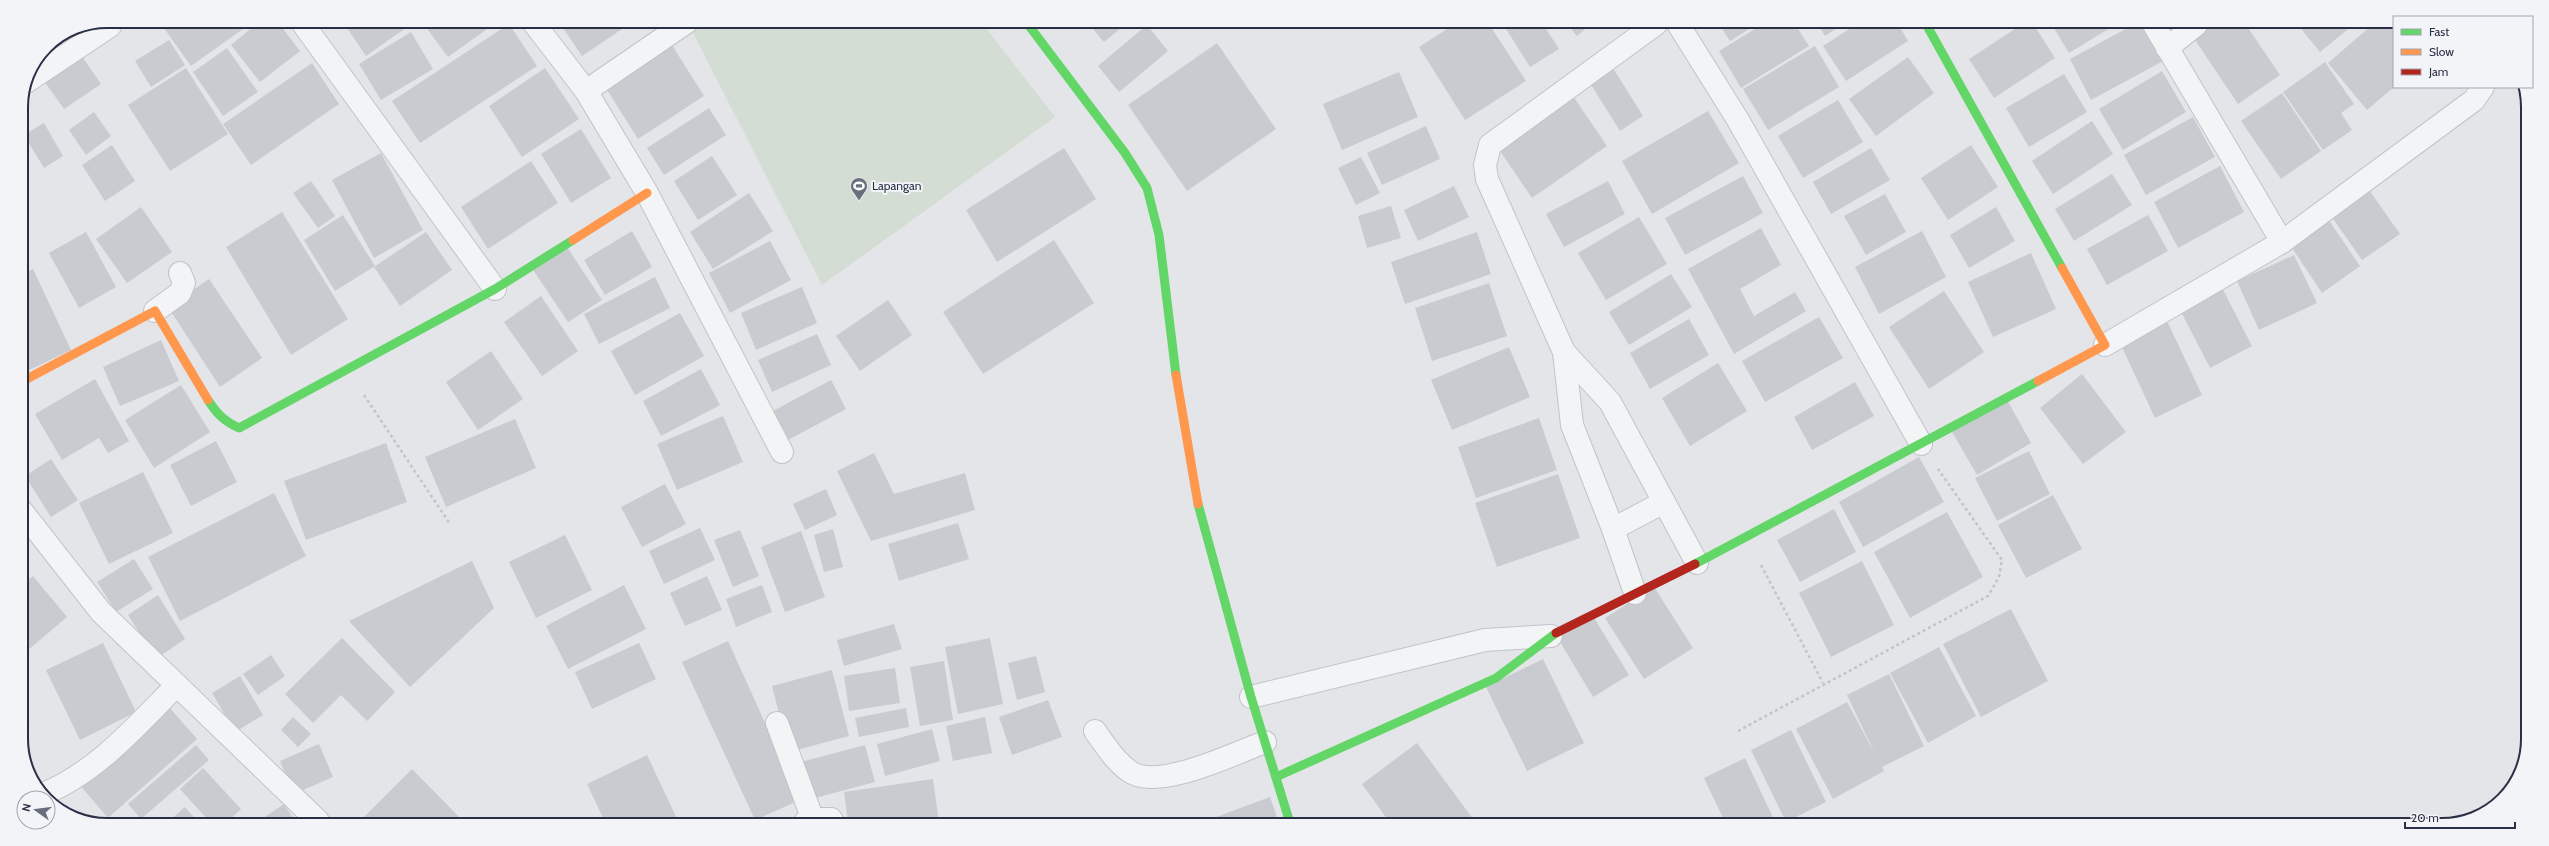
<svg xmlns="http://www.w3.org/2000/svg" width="2549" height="846" font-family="Cabin,sans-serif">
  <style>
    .green { fill: #d3ddd4 }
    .building { fill: #cacbd0 }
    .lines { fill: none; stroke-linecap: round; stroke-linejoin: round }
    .street-casing { stroke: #c2c3c7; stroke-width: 24 }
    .path { stroke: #c3c3c9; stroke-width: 2.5; stroke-dasharray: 3 3; stroke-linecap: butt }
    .street { stroke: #f3f4f6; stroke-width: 22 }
    .fast { stroke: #63d668; stroke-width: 9 }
    .slow { stroke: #ff974d; stroke-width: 9 }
    .jam { stroke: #b3261e; stroke-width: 9 }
    .labels { text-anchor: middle; stroke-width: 4; stroke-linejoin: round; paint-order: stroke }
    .poi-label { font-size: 12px; fill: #292f44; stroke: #f2f4f8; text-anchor: start }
    .rim { fill: none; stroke: #292f44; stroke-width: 2 }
  </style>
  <rect width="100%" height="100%" fill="#e4e5e9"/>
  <polygon class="green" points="705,22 982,23 1055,117 822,285 692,31"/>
  <g class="building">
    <polygon points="165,21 254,21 191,66 161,24"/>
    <polygon points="260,21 277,21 300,51 260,82 231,45"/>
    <polygon points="349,21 407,22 410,25 366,56 345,25"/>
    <polygon points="422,22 497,22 448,57"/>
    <polygon points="559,22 621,22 625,27 582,56"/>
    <polygon points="1088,23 1127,23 1104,42"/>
    <polygon points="509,24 537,66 420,143 392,101"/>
    <polygon points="1455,24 1489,24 1526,81 1465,120 1419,47"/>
    <polygon points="1503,24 1543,24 1559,49 1530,67"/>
    <polygon points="1567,24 1591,24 1577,36"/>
    <polygon points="1719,24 1757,24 1730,41"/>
    <polygon points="1763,24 1795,24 1809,46 1741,88 1719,51"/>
    <polygon points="1818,24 1843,24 1825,36"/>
    <polygon points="1857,24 1898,24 1908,41 1846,81 1823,46"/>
    <polygon points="1147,25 1168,51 1119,92 1098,66"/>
    <polygon points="2021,25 2034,25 2055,58 1994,98 1969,59"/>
    <polygon points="2052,25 2115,25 2069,53"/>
    <polygon points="2133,25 2146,25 2165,60 2091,100 2070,59"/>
    <polygon points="2211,25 2246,25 2280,75 2238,104 2193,37"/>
    <polygon points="2298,25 2353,25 2320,52"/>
    <polygon points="2372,25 2394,25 2394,87 2367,110 2328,63"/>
    <polygon points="411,32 433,69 381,100 359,64"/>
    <polygon points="169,40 185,65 151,87 135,61"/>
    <polygon points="670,42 704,96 638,139 604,85"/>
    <polygon points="1217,43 1276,129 1187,191 1128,105"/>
    <polygon points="1815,46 1839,87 1768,130 1743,89"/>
    <polygon points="227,48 258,92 223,116 193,72"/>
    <polygon points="81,55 101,84 64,109 44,81"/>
    <polygon points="1908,57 1934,93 1876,136 1849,99"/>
    <polygon points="2325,62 2354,104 2341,113 2352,130 2323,150 2283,92"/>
    <polygon points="312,63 339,104 251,165 223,124"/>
    <polygon points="186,68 228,134 170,171 128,105"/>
    <polygon points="545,68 579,119 522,157 489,106"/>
    <polygon points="1613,68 1643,116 1620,131 1590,83"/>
    <polygon points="2162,71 2186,112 2123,150 2099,109"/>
    <polygon points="1399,72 1418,117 1342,150 1323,104"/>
    <polygon points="2064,74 2087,112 2029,147 2006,108"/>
    <polygon points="2282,93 2321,151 2281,179 2241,121"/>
    <polygon points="1573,96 1607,146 1532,198 1498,148"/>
    <polygon points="1838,100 1863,142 1803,178 1778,136"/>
    <polygon points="709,108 726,135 664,175 647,148"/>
    <polygon points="1708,111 1739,163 1652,214 1622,161"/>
    <polygon points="94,112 111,136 86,155 69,130"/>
    <polygon points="2193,117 2215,157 2146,195 2124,155"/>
    <polygon points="2092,121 2113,154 2053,194 2032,161"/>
    <polygon points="44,123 63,156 44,168 24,135"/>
    <polygon points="1426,126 1440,159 1382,185 1367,153"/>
    <polygon points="581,129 611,178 571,203 541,154"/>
    <polygon points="112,145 135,181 105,201 82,165"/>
    <polygon points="1971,145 1998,187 1948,220 1921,178"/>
    <polygon points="1064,148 1096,199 997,262 966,210"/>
    <polygon points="1871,148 1890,180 1831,214 1813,182"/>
    <polygon points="381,153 423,230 374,258 332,180"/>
    <polygon points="712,156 737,195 698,220 674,181"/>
    <polygon points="1361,157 1380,193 1356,205 1338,168"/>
    <polygon points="531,161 558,203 488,249 461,207"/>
    <polygon points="2220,166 2244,212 2178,248 2154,202"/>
    <polygon points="2112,174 2132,205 2074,241 2055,209"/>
    <polygon points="1743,176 1763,213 1685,255 1665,218"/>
    <polygon points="311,181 335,216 318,228 293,193"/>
    <polygon points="1608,181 1625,214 1564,247 1546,214"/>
    <polygon points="1454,186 1469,217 1418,241 1404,210"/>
    <polygon points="2367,187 2400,234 2362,260 2329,213"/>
    <polygon points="749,193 773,231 713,269 690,232"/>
    <polygon points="1885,194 1906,232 1866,255 1844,216"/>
    <polygon points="1391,206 1401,238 1367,248 1358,216"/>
    <polygon points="141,207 172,252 127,283 96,239"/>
    <polygon points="1996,207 2015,241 1969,268 1950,235"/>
    <polygon points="282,212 348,319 291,355 226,247"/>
    <polygon points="343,215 375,266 335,291 304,240"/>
    <polygon points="2148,215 2168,251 2107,285 2087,249"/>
    <polygon points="1639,217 1667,264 1606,300 1578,253"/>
    <polygon points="2328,219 2360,266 2322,293 2290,245"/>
    <polygon points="1761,228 1781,265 1740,289 1754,316 1795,292 1806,311 1734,354 1688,269"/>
    <polygon points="632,231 652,267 605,295 584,260"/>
    <polygon points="1922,231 1946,277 1879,314 1855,267"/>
    <polygon points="86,232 116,287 79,308 49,253"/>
    <polygon points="426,232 452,270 400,306 374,267"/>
    <polygon points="1477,232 1491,274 1405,304 1391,262"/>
    <polygon points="1054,240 1094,303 983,374 943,312"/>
    <polygon points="770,241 791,280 730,313 709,273"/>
    <polygon points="567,247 602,300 568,322 533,270"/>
    <polygon points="2031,253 2056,309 1993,337 1968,282"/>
    <polygon points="2294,255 2317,303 2259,330 2237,281"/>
    <polygon points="33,269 71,350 21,374 21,275"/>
    <polygon points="1671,274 1692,307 1629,345 1609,312"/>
    <polygon points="655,277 670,308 599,344 584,314"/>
    <polygon points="209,279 262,358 220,387 168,307"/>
    <polygon points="1489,283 1507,336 1432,361 1415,308"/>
    <polygon points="2220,284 2252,346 2210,368 2178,306"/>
    <polygon points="802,287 817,323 756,350 741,313"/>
    <polygon points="1944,291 1984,352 1929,389 1889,327"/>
    <polygon points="541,296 578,351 542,376 504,322"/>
    <polygon points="888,300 912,335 860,371 836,336"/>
    <polygon points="680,313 704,356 635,395 611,351"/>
    <polygon points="1819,317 1843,358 1765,402 1742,361"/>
    <polygon points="1689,319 1709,355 1650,389 1630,353"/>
    <polygon points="2167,321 2202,395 2155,418 2120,343"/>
    <polygon points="817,334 831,365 772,392 758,360"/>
    <polygon points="161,340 179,381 120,406 103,367"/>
    <polygon points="1509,347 1530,397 1452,430 1431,380"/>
    <polygon points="491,351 523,399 478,430 446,382"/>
    <polygon points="1718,363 1747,411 1690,446 1662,398"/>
    <polygon points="701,369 720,405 661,436 643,401"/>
    <polygon points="2082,374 2126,432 2083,464 2040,408"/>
    <polygon points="95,379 129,441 108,453 99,438 62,460 35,414"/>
    <polygon points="831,380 846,409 788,440 773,411"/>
    <polygon points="1855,382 1874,416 1812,450 1794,417"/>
    <polygon points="181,385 210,432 154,468 125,420"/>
    <polygon points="2006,398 2031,443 1977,475 1951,430"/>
    <polygon points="723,416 743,462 677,490 657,444"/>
    <polygon points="1539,418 1557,470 1476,498 1458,447"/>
    <polygon points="515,419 536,468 446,507 425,457"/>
    <polygon points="216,441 237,482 191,506 170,465"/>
    <polygon points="386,443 407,502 306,540 284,481"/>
    <polygon points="2029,451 2050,494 1997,521 1975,478"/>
    <polygon points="874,453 894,494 965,473 975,510 871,541 837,471"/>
    <polygon points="1919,457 1944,502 1863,547 1839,502"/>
    <polygon points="51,459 78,500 51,517 25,476"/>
    <polygon points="143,472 173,533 109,564 79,503"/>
    <polygon points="1558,474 1580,538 1497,567 1475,503"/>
    <polygon points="665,484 686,524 642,547 621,507"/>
    <polygon points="826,489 837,515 805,530 793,504"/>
    <polygon points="274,493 306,556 180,621 148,557"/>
    <polygon points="2053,495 2082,549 2026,578 1998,525"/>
    <polygon points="1834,509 1856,552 1800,582 1777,540"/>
    <polygon points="1947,512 1983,577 1910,618 1874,552"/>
    <polygon points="958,523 969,559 899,581 888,544"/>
    <polygon points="700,528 715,560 664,584 649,551"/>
    <polygon points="833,529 843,567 824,572 814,535"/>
    <polygon points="740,530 759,576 733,587 714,540"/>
    <polygon points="801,531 825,597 785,612 761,547"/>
    <polygon points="565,535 592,590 536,618 509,562"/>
    <polygon points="134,559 153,589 116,612 97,582"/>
    <polygon points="472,561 494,608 410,687 349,621"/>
    <polygon points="1862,561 1894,625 1831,657 1799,593"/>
    <polygon points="33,576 67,617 21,656 21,586"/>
    <polygon points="707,576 722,610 685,626 670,593"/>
    <polygon points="624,585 646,629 568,669 546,626"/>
    <polygon points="762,585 772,612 736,627 726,599"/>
    <polygon points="1654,587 1693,648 1644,679 1605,618"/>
    <polygon points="158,595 185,639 156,659 128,615"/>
    <polygon points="2011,609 2048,681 1981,717 1943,644"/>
    <polygon points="1593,616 1629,675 1593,697 1557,637"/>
    <polygon points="894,624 902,649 844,666 837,640"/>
    <polygon points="342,638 395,692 367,721 341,695 313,723 285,694"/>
    <polygon points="990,638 1003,704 958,714 945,647"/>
    <polygon points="728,641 800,800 755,820 682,662"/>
    <polygon points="103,643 136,712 80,740 46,670"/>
    <polygon points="639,643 656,679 592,709 575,672"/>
    <polygon points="1939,647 1976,716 1928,743 1890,673"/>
    <polygon points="271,655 285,676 258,695 243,674"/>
    <polygon points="1036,656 1045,692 1017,700 1008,663"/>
    <polygon points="1543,659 1584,743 1527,771 1486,687"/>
    <polygon points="944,661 953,720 920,726 910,667"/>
    <polygon points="895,668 900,703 849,711 844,676"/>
    <polygon points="832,670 849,736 789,752 772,686"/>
    <polygon points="1889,674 1924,746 1882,767 1884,771 1833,799 1796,729 1847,702 1875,754 1847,695"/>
    <polygon points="240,676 263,715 235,732 212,693"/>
    <polygon points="1048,700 1062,737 1012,755 999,717"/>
    <polygon points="168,706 197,739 108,818 79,784"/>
    <polygon points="906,708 909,727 859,737 855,718"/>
    <polygon points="21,710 30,728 21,733"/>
    <polygon points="293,717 311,734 298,747 281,730"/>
    <polygon points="985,717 992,753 953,761 946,726"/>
    <polygon points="932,729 940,761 885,776 877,744"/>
    <polygon points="1791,730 1826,802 1786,822 1751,750"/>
    <polygon points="1417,743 1476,823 1390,823 1362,784"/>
    <polygon points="319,744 333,777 294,794 280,761"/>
    <polygon points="196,745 209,760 141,819 128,804"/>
    <polygon points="865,745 875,782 811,799 801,762"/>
    <polygon points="647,755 678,821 605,822 587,784"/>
    <polygon points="1745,758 1776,824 1726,824 1704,778"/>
    <polygon points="203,768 241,809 228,821 209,821 180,789"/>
    <polygon points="412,769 463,821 360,821"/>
    <polygon points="933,779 939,822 848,822 844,792"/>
    <polygon points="1270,797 1279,823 1200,823"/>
    <polygon points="284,804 295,821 259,821"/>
    <polygon points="185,807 197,821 169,821"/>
  </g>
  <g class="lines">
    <defs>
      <g id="street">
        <polyline points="301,21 495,289"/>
        <polyline points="533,22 586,91 647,193 782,452"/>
        <polyline points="1678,24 1738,120 1921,444"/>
        <polyline points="2167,48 2196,25"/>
        <polyline points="26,82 110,26"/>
        <polyline points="586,91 687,22"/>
        <polyline points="2282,242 2474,100 2483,87"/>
        <polyline points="155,311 180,293 184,283 180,273"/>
        <polyline points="2105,345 2282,242 2154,25"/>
        <polyline points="1564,352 1610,402 1697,563"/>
        <polyline points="21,510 101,612 318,821"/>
        <polyline points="1613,529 1664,502"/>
        <polyline points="1635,593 1613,529 1572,425 1564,352 1487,179 1485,165 1490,145 1656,24"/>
        <polyline points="1251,697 1485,640 1551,636"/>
        <polyline points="777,723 813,820"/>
        <path d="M1095 731C1105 745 1115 761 1129 771 1157 792 1235 753 1265 742"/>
        <path d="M43 794C96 773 137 725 177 685"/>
        <polyline points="805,822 818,819 831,819 833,822"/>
      </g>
    </defs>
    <use href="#street" class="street-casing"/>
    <g class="path">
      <polyline points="364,395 450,524"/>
      <polyline points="1761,565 1823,683"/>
      <polyline points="1738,731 1988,596 1999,577 2002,560 1938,469"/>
    </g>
    <use href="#street" class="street"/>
    <g class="fast">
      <polyline points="1027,23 1125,153 1147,188 1159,235 1176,375"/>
      <polyline points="1926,24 2062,268"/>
      <path d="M208 400C217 414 224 421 239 428L495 289 573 240"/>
      <polyline points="1198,504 1251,697 1290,823"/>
      <polyline points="1695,564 2038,381"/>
      <polyline points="1276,777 1496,678 1556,633"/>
    </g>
    <g class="slow">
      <polyline points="573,240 647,193"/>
      <polyline points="1176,375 1198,504"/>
      <polyline points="2038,381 2105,345 2062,268"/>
      <polyline points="21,382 155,311 208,400"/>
    </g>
    <polyline class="jam" points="1556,633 1695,564"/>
  </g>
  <defs>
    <symbol id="stadium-pin" viewBox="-11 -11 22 30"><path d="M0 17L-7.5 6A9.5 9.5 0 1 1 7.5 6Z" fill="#6a6f7e" stroke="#f2f4f8"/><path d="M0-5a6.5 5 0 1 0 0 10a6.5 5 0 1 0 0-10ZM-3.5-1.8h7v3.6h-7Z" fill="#fff"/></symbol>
  </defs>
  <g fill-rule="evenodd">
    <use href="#stadium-pin" x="849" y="176" width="20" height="27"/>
  </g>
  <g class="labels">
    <g class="poi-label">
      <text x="872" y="190">Lapangan</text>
    </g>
  </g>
  <path d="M0 0H2549V846H0ZM107 28H2442A79 79 0 0 1 2521 107V739A79 79 0 0 1 2442 818H107A79 79 0 0 1 28 739V107A79 79 0 0 1 107 28Z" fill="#f2f4f8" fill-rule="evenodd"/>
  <path class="rim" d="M107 28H2442A79 79 0 0 1 2521 107V739A79 79 0 0 1 2442 818H107A79 79 0 0 1 28 739V107A79 79 0 0 1 107 28Z"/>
  <rect x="2393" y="16" width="140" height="72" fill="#f2f4f8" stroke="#a2a5b0"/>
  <rect x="2401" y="29" width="20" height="6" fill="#63d668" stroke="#a2a5b0"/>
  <text x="2429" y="36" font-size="12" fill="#292f44">Fast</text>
  <rect x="2401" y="49" width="20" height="6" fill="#ff974d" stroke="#a2a5b0"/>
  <text x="2429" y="56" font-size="12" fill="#292f44">Slow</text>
  <rect x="2401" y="69" width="20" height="6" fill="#b3261e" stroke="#a2a5b0"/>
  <text x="2429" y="76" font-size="12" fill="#292f44">Jam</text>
  <g transform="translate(36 810) rotate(284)"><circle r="19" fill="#f2f4f8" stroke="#a2a5b0"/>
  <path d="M0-3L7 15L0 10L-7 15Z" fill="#6a6f7e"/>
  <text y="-6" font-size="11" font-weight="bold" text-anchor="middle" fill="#292f44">N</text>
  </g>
  <path d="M2405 822v6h110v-6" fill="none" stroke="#292f44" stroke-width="2"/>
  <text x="2411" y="822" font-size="12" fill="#292f44" stroke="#f2f4f8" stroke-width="3" paint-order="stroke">20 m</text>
</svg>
